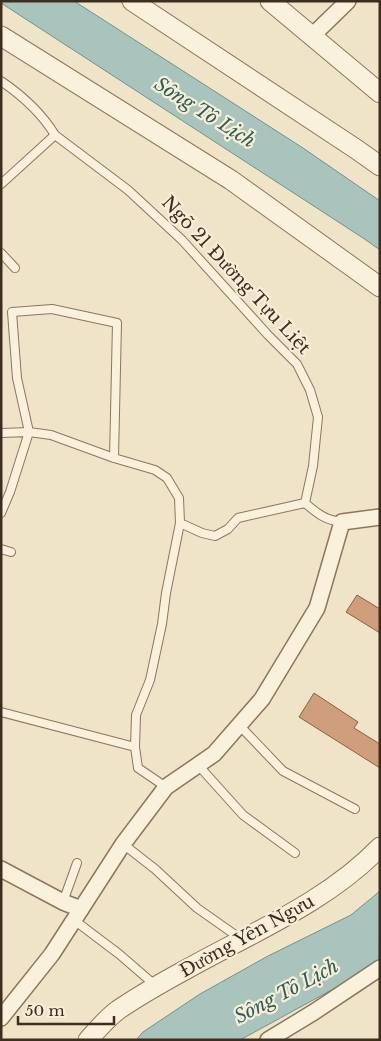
<svg xmlns="http://www.w3.org/2000/svg" width="381" height="1041" font-family="'Libre Baskerville',serif">
  <style>
    .water { fill: #a9c4bc; stroke: #6f938a }
    .building { fill: #cf9f7d; stroke: #8d5f41 }
    .lines { fill: none; stroke-linecap: round; stroke-linejoin: round }
    .service-casing { stroke: #8d765c; stroke-width: 10 }
    .minor-casing { stroke: #8d765c; stroke-width: 18 }
    .tertiary-casing { stroke: #8d765c; stroke-width: 21 }
    .service { stroke: #faf1dc; stroke-width: 8 }
    .minor { stroke: #faf1dc; stroke-width: 15 }
    .tertiary { stroke: #faf1dc; stroke-width: 19 }
    .labels { text-anchor: middle; stroke-width: 4.5; stroke-linejoin: round; paint-order: stroke }
    .street-label { font-size: 18px; fill: #3d2e20; stroke: #f7eed8 }
    .water-label { font-size: 19px; font-style: italic; fill: #2f5d5a; stroke: #f7eed8 }
  </style>
  <rect width="100%" height="100%" fill="#f0e4c8"/>
  <g class="water">
    <polygon points="1,1 74,1 303,148 380,201 380,250 363,238 1,3"/>
    <polygon points="380,891 379,964 240,1040 136,1040 143,1032 200,994 268,956 351,915"/>
  </g>
  <g class="building">
    <polygon points="357,595 380,609 380,633 346,612"/>
    <polygon points="314,693 358,722 354,728 380,744 380,768 299,717"/>
  </g>
  <g class="lines">
    <defs>
      <g id="service">
        <path d="M1 81C23 96 41 112 55 135"/>
        <polyline points="1,184 55,135 128,190 182,240 268,335 297,364 310,390 318,417 313,466 305,503"/>
        <polyline points="1,253 15,268"/>
        <polyline points="1,433 29,432 10,492 1,513"/>
        <polyline points="114,458 117,323 52,309 12,312 17,378 29,432 51,435 114,458 155,470 167,478 179,498 180,523 202,533 215,536 228,529 238,518 305,503"/>
        <path d="M305 503C318 514 325 520 342 522"/>
        <polyline points="1,549 11,552"/>
        <polyline points="1,712 135,747"/>
        <polyline points="240,726 283,771 355,809"/>
        <polyline points="198,765 243,815 295,853"/>
        <polyline points="166,787 138,768 135,747 136,715 150,680 162,624 166,593 180,523"/>
        <polyline points="123,844 155,869 197,908 241,939"/>
        <polyline points="63,902 77,863"/>
        <polyline points="74,920 119,954 156,986"/>
      </g>
      <g id="minor">
        <polyline points="311,37 348,1"/>
        <polyline points="1,869 63,902 81,909"/>
        <polyline points="1,1018 52,954 123,844 166,787 214,754 262,699 317,608 342,522 380,517"/>
        <polyline points="268,1040 314,1012 380,968"/>
      </g>
      <g id="tertiary">
        <polyline points="132,1 356,149 380,166"/>
        <polyline points="270,1 380,93"/>
        <polyline points="1,36 231,180 380,287"/>
        <path d="M88 1040C97 1030 107 1018 118 1010 140 995 163 982 187 969 253 932 327 902 380 847"/>
      </g>
    </defs>
    <use href="#service" class="service-casing"/>
    <use href="#minor" class="minor-casing"/>
    <use href="#tertiary" class="tertiary-casing"/>
    <use href="#service" class="service"/>
    <use href="#minor" class="minor"/>
    <use href="#tertiary" class="tertiary"/>
  </g>
  <g class="labels">
    <g class="street-label">
      <text transform="translate(236 275) rotate(47)" y="6">Ngõ 21 Đường Tựu Liệt</text>
      <text transform="translate(247 936) rotate(-29)" y="6">Đường Yên Ngưu</text>
    </g>
    <g class="water-label">
      <text transform="translate(205 112) rotate(32)" y="7">Sông Tô Lịch</text>
      <text transform="translate(286 991) rotate(-28)" y="7">Sông Tô Lịch</text>
    </g>
  </g>
  <rect width="381" height="1041" fill="none" stroke="#3d2e20" stroke-width="5"/>
  <path d="M18 1016v8h96v-8" fill="none" stroke="#3d2e20" stroke-width="2.5"/>
  <text x="25" y="1016" font-size="15" fill="#3d2e20" stroke="#f7eed8" stroke-width="4" paint-order="stroke">50 m</text>
</svg>
